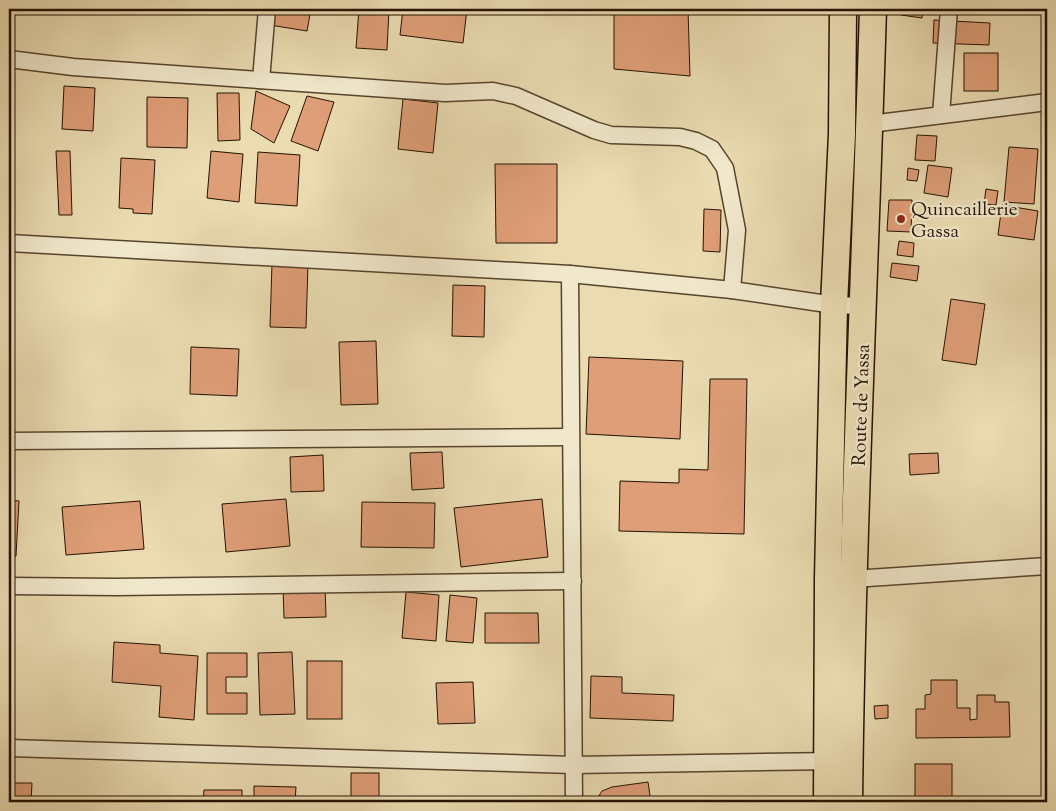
<svg xmlns="http://www.w3.org/2000/svg" width="1056" height="811" font-family="'Sorts Mill Goudy',serif">
  <style>
    .building { fill: #de9e77; stroke: #251200 }
    .lines { fill: none; stroke-linecap: round; stroke-linejoin: round }
    .street-casing { stroke: #56442c; stroke-width: 19 }
    .primary-casing { stroke: #251200; stroke-width: 29 }
    .street { stroke: #f1e8cc; stroke-width: 16 }
    .primary { stroke: #eadbb1; stroke-width: 26 }
    .poi-dot { fill: #8f2418; stroke: #f1e8cc; stroke-width: 2 }
    .labels { text-anchor: middle; stroke-width: 4.5; stroke-linejoin: round; paint-order: stroke }
    .poi-label { font-size: 19px; fill: #251200; stroke: #f1e8cc; text-anchor: start }
    .street-label { font-size: 19px; fill: #251200; stroke: #f1e8cc }
  </style>
  <rect width="100%" height="100%" fill="#eadbb1"/>
  <filter id="stains"><feTurbulence type="fractalNoise" baseFrequency=".004" numOctaves="4"/><feColorMatrix values="0 0 0 0 .2 0 0 0 0 .09 0 0 0 0 .02 0 0 0 .5 -.17"/></filter>
  <radialGradient id="worn" r=".72"><stop offset=".6" stop-color="#630" stop-opacity="0"/><stop offset="1" stop-color="#630" stop-opacity=".3"/></radialGradient>
  <g class="building">
    <polygon points="273,9 311,9 307,31 270,25"/>
    <polygon points="359,9 389,9 387,50 356,48"/>
    <polygon points="403,9 467,9 463,43 400,35"/>
    <polygon points="614,9 688,9 690,76 614,69"/>
    <polygon points="902,9 923,9 922,18 901,15"/>
    <polygon points="934,20 990,23 989,45 933,43"/>
    <rect x="964" y="53" width="34" height="38"/>
    <polygon points="64,86 95,88 93,131 62,129"/>
    <polygon points="256,91 290,106 274,143 251,129"/>
    <polygon points="217,93 239,93 240,140 218,141"/>
    <polygon points="307,96 334,102 318,151 291,141"/>
    <polygon points="147,97 188,98 187,148 147,147"/>
    <polygon points="403,99 438,103 433,153 398,149"/>
    <polygon points="917,135 937,136 935,161 915,160"/>
    <polygon points="1009,147 1038,149 1034,204 1004,202"/>
    <polygon points="56,151 70,151 72,215 59,215"/>
    <polygon points="211,151 243,154 239,202 207,198"/>
    <polygon points="258,152 300,155 297,206 255,203"/>
    <polygon points="121,158 155,160 152,214 133,213 133,209 119,208"/>
    <polygon points="495,164 557,164 557,243 496,243"/>
    <polygon points="928,165 952,168 948,197 924,193"/>
    <polygon points="908,168 919,170 917,181 907,180"/>
    <polygon points="986,189 998,191 996,205 984,204"/>
    <polygon points="889,200 912,200 911,232 887,231"/>
    <polygon points="1002,205 1038,211 1034,240 998,235"/>
    <polygon points="704,209 721,210 720,252 703,251"/>
    <polygon points="899,241 914,243 913,257 897,255"/>
    <polygon points="272,263 308,265 306,328 270,327"/>
    <polygon points="892,263 919,266 917,281 890,277"/>
    <polygon points="453,285 485,286 484,337 452,336"/>
    <polygon points="951,299 985,304 976,365 942,360"/>
    <polygon points="376,341 378,404 341,405 339,342"/>
    <polygon points="191,347 239,349 237,396 190,394"/>
    <polygon points="589,357 683,361 680,439 586,434"/>
    <polygon points="710,379 747,379 744,534 619,531 620,481 679,483 679,469 708,470"/>
    <polygon points="442,452 444,488 412,490 410,453"/>
    <polygon points="938,453 939,473 910,475 909,454"/>
    <polygon points="323,455 324,491 291,492 290,457"/>
    <polygon points="286,499 290,546 226,552 222,504"/>
    <polygon points="542,499 548,557 461,567 454,508"/>
    <polygon points="9,500 19,501 16,556 9,556"/>
    <polygon points="140,501 144,549 66,555 62,507"/>
    <polygon points="362,502 435,503 434,548 361,547"/>
    <polygon points="325,585 326,617 284,618 283,586"/>
    <polygon points="406,592 439,595 436,641 402,638"/>
    <polygon points="450,595 477,598 473,643 446,641"/>
    <polygon points="485,613 538,613 539,643 485,643"/>
    <polygon points="114,642 160,645 160,653 198,656 194,720 159,717 161,686 112,682"/>
    <polygon points="292,652 295,714 260,715 258,653"/>
    <polygon points="207,653 247,653 247,677 226,677 226,693 247,693 247,714 207,714"/>
    <rect x="307" y="661" width="35" height="58"/>
    <polygon points="591,676 622,677 622,693 674,695 673,721 590,718"/>
    <polygon points="931,680 957,680 957,708 970,708 970,720 977,719 977,695 995,695 995,702 1009,702 1010,737 916,738 916,709 925,709 925,695 931,694"/>
    <polygon points="473,682 475,723 438,724 436,683"/>
    <polygon points="888,705 888,718 875,719 874,706"/>
    <rect x="915" y="764" width="37" height="38"/>
    <rect x="351" y="773" width="28" height="29"/>
    <polygon points="648,782 651,802 595,802 602,791 612,787"/>
    <polygon points="9,783 32,783 31,802 9,802"/>
    <polygon points="254,786 296,787 295,802 254,802"/>
    <polygon points="204,790 242,790 242,802 203,802"/>
  </g>
  <g class="lines">
    <defs>
      <g id="street">
        <polyline points="9,59 73,67 445,93 493,91 516,96 594,130 611,135 680,137 696,141 712,149 725,168 737,230 732,290"/>
        <polyline points="261,80 267,9"/>
        <polyline points="941,115 949,9"/>
        <polyline points="870,124 1047,102"/>
        <polyline points="9,243 570,274 732,290 834,305 864,306"/>
        <polyline points="570,274 574,802"/>
        <polyline points="9,441 570,437"/>
        <polyline points="853,579 1047,566"/>
        <polyline points="9,586 116,587 573,581"/>
        <polyline points="9,748 573,765 835,761"/>
      </g>
      <g id="primary">
        <polyline points="827,802 828,579 834,305 842,134 843,9"/>
        <path d="M849 802C852 538 865 273 873 9"/>
      </g>
    </defs>
    <use href="#street" class="street-casing"/>
    <use href="#primary" class="primary-casing"/>
    <use href="#street" class="street"/>
    <use href="#primary" class="primary"/>
  </g>
  <circle class="poi-dot" cx="901" cy="219" r="5"/>
  <g class="labels">
    <g class="poi-label">
      <text x="911" y="215">Quincaillerie<tspan x="911" dy="22">Gassa</tspan></text>
    </g>
    <g class="street-label">
      <text transform="translate(860 405) rotate(-88)" y="7">Route de Yassa</text>
    </g>
  </g>
  <rect width="1056" height="811" fill="none" stroke="#eadbb1" stroke-width="30"/>
  <rect x="10" y="10" width="1036" height="791" fill="none" stroke="#251200" stroke-width="2.5"/>
  <rect x="15" y="15" width="1026" height="781" fill="none" stroke="#251200"/>
  <rect width="100%" height="100%" filter="url(#stains)"/>
  <rect width="100%" height="100%" fill="url(#worn)"/>
</svg>
